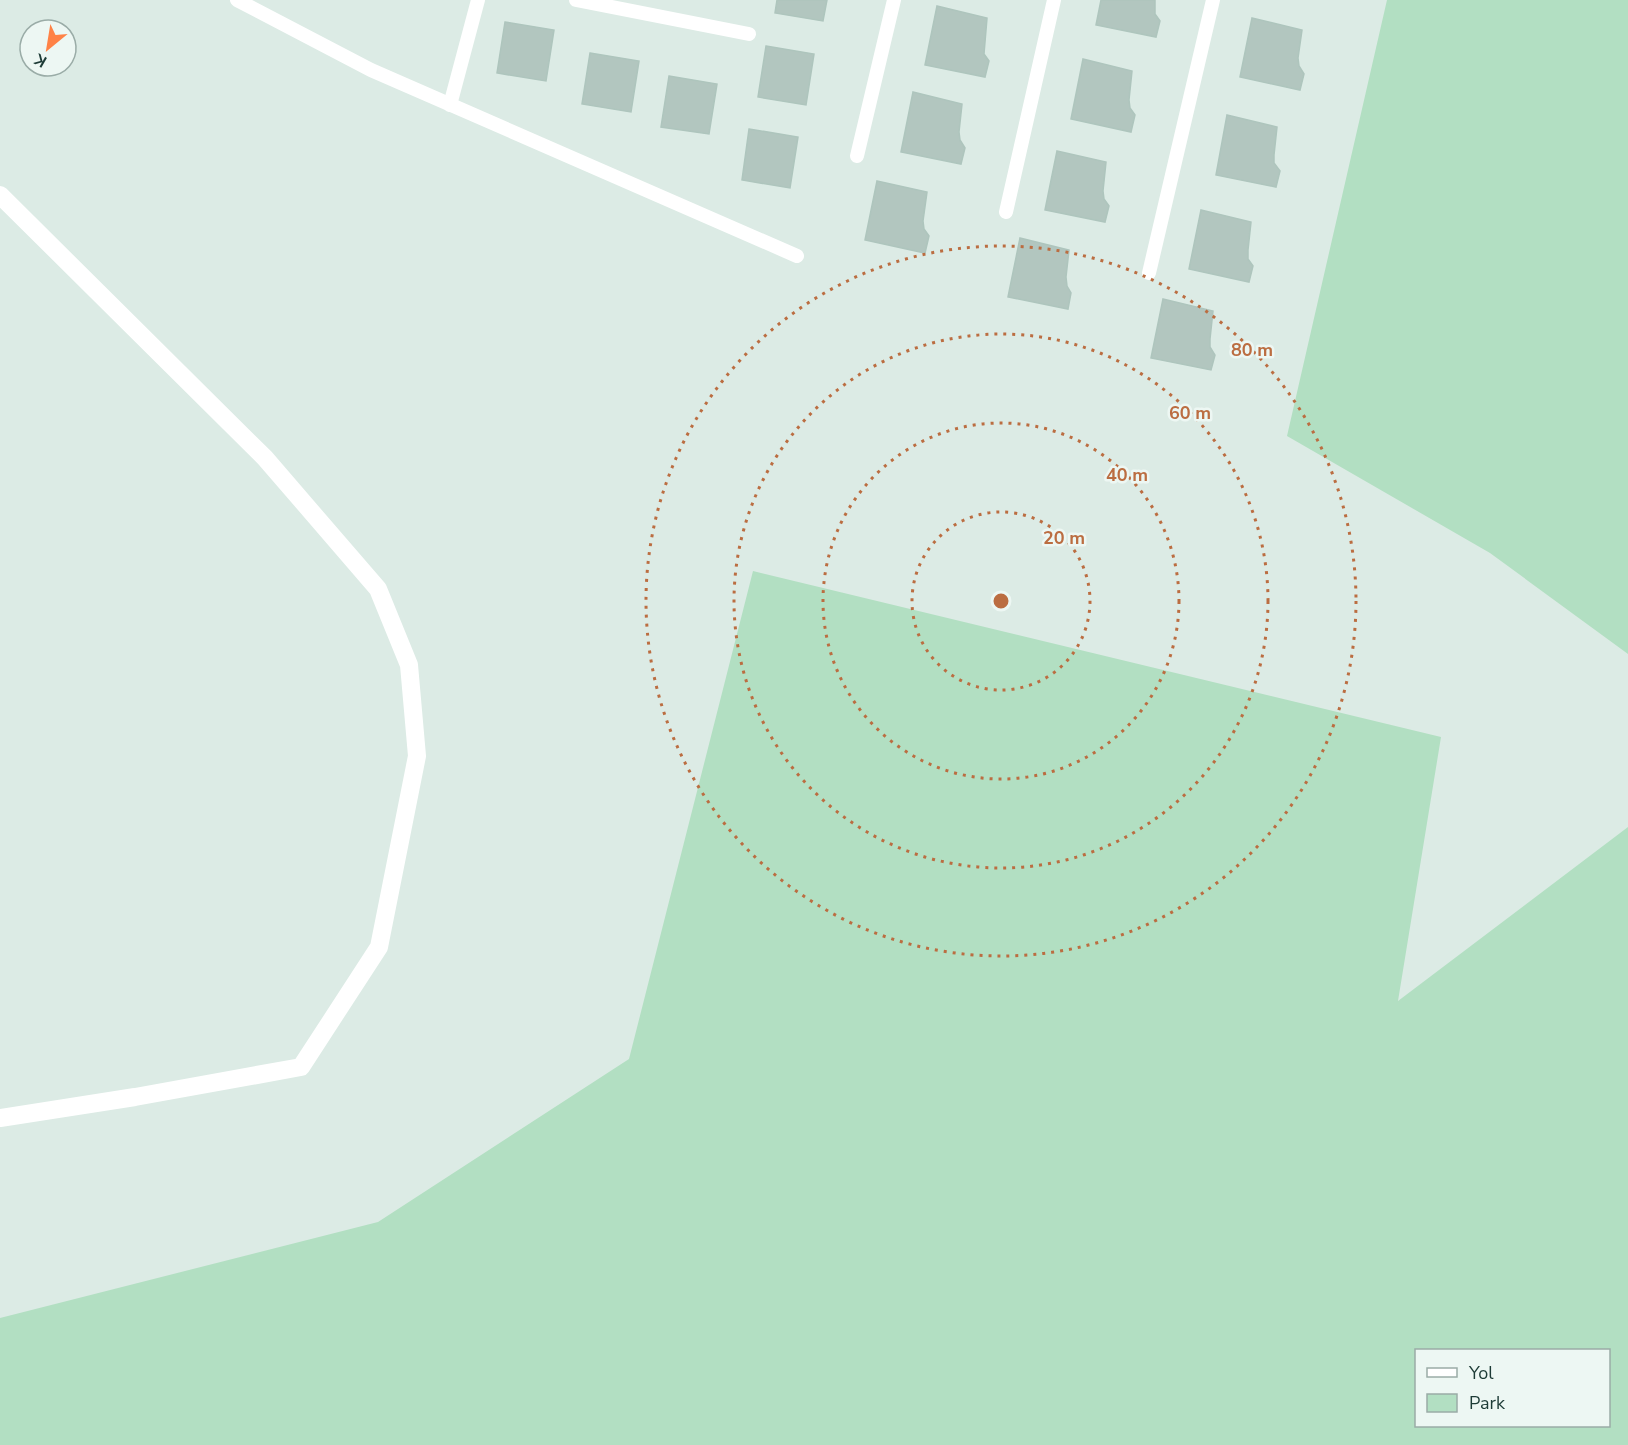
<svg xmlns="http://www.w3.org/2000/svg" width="1628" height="1445" font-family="'Nunito Sans',sans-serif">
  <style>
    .green { fill: #b2dfc2; fill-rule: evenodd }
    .building { fill: #b2c6bf; stroke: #aec5bd; stroke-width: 1.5 }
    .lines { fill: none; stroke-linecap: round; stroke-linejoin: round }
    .lane { stroke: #fff; stroke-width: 14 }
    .street { stroke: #fff; stroke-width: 18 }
    .ring { fill: none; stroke: #bb6d41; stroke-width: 3; stroke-dasharray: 3 6 }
    .centre { fill: #bb6d41; stroke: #edf7f3; stroke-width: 3 }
    .ring-label { font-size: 18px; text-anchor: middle; font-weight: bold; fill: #bb6d41; stroke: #edf7f3; stroke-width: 5; stroke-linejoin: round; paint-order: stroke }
  </style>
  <rect width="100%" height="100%" fill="#dcebe5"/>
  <g class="green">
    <polygon points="1387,0 1628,0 1628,654 1490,553 1287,436"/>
    <path d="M753 571 1441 737 1398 1001 1628 827V1445H0V1318L378 1222 629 1059ZM1416 1350H1608V1426H1416Z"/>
  </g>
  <g class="building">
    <polygon points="777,0 827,0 823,21 775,13"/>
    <polygon points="1101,0 1155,0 1155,14 1160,21 1156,37 1096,25"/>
    <polygon points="937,6 987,18 984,54 989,61 985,77 925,65"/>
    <polygon points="1252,18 1302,30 1298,58 1299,66 1304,74 1300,90 1240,77"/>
    <polygon points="505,22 554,30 546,81 497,73"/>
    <polygon points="766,46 814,54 806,105 758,97"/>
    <polygon points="590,53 639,61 631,112 582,104"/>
    <polygon points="1083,59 1132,71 1129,100 1130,108 1135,115 1131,132 1071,119"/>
    <polygon points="669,76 717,84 709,134 661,127"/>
    <polygon points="913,92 962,104 959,132 960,140 965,148 961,164 901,152"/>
    <polygon points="1227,115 1277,127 1274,155 1274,163 1280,171 1276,187 1216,175"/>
    <polygon points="749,129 798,137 790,188 742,180"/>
    <polygon points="1057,151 1106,162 1103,191 1104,199 1109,206 1105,222 1045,210"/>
    <polygon points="877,181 927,192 923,221 924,229 929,236 925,253 865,240"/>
    <polygon points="1201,210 1251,222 1248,250 1248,259 1253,266 1249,282 1189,269"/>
    <polygon points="1020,238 1069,250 1066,277 1067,286 1071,293 1068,309 1008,297"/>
    <polygon points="1163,299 1213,311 1210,339 1210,347 1215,355 1211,370 1151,358"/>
  </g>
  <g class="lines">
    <g class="lane">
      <polyline points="237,0 371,70 797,256"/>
      <polyline points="576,0 749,34"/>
      <polyline points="450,105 478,0"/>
      <polyline points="857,156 894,0"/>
      <polyline points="1006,212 1054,0"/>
      <polyline points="1149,273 1213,0"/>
    </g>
    <polyline class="street" points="0,195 265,458 378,589 409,665 417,756 379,947 301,1067 135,1097 0,1118"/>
  </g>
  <g class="ring">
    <circle cx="1001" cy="601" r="89"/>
    <circle cx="1001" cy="601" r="178"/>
    <circle cx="1001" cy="601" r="267"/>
    <circle cx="1001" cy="601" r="355"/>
  </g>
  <circle cx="1001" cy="601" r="9" class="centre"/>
  <g class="ring-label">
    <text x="1252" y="356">80 m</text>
    <text x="1190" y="419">60 m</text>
    <text x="1127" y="481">40 m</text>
    <text x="1064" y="544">20 m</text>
  </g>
  <rect x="1415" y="1349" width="195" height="78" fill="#edf7f3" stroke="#9aaca7" stroke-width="1.5"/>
  <rect x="1427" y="1368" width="30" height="9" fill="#ffffff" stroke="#9aaca7" stroke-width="1.5"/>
  <text x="1469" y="1379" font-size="18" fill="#1d3b36">Yol</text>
  <rect x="1427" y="1394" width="30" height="18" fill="#b2dfc2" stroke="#9aaca7" stroke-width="1.5"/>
  <text x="1469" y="1409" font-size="18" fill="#1d3b36">Park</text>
  <g transform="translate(48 48) rotate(210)"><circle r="28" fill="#edf7f3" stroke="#9aaca7" stroke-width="1.5"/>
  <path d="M0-4.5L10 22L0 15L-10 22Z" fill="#ff8246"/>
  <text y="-9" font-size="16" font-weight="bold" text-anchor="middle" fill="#1d3b36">K</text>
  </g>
</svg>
